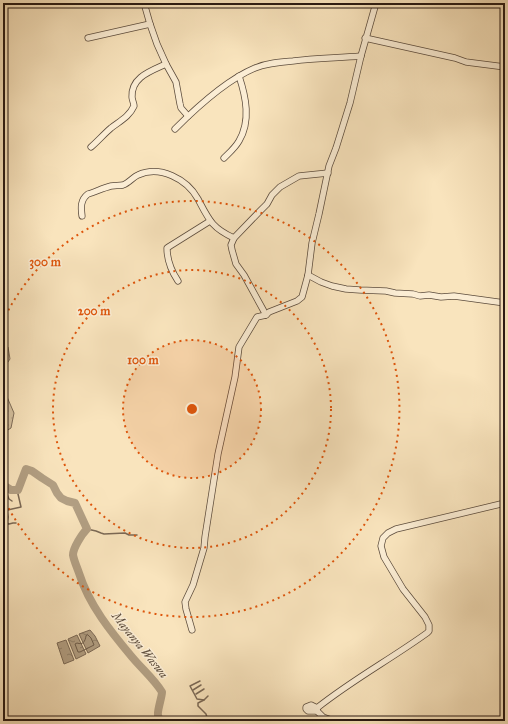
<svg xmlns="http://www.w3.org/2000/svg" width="508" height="724" font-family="'IM FELL Great Primer',serif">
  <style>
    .wetland { fill: url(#wetland-marsh); stroke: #7e6d59 }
    .water { fill: url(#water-ripples); stroke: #7b6956 }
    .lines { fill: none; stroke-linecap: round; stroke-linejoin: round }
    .shore { stroke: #6d5c4a; stroke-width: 1 }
    .stream { stroke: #7b6956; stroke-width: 1.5 }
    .river { stroke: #b29f83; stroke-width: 8 }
    .minor-casing { stroke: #5c4c3d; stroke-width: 7 }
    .minor { stroke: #fbedd4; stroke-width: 5.5 }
    .ring { fill: none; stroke: #de560c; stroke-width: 2; stroke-dasharray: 2 4 }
    .labels { text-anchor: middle; stroke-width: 3; stroke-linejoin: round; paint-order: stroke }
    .water-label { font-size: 12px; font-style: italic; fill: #5f4f3f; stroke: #fbedd4 }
    .centre { fill: #de560c; stroke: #fbedd4; stroke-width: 2 }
    .ring-label { font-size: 12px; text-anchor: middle; font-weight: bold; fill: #de560c; stroke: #fbedd4; stroke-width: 3; stroke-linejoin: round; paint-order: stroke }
  </style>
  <defs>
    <pattern id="wetland-marsh" width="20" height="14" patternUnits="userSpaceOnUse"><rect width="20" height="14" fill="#d5c1a0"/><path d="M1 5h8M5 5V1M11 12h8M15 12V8" fill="none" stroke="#b7a589"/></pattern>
    <pattern id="water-ripples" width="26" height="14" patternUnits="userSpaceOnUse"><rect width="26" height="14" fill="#b29f83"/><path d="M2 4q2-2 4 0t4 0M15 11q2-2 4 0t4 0" fill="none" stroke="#91816a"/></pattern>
  </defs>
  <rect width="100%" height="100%" fill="#f9e4bd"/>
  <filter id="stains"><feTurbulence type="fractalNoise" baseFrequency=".005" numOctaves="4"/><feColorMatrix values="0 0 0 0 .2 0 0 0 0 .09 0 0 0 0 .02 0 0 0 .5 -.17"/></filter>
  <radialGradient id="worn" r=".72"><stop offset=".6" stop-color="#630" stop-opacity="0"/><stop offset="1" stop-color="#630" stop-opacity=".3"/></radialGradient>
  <g class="wetland">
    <polygon points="3,345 8,347 10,359 3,369"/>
    <polygon points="3,384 4,390 14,413 11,428 3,433"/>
  </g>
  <g class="water">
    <polygon points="90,630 95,636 100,646 88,653 79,634"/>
    <polygon points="77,635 86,654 76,659 68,639"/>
    <polygon points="66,640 74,660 64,664 57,643"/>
  </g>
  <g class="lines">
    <path class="shore" d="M88 635 91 638 94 645 80 652H78L75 644 77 643C83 645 85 642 86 636Z"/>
    <g class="stream">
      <polyline points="4,487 9,499 12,501"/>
      <polyline points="3,511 21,507 18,494 15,490"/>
      <polyline points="7,511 8,517 7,523 9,524 13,523 16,523"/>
      <polyline points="3,527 8,524"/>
      <polyline points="87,529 96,531 101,533 104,534 125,533 129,535 137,535"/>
      <polyline points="200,681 190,686 197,699 204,700"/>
      <polyline points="193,690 201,685"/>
      <polyline points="196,694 204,689"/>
      <polyline points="208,696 204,700 198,703 198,706 206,714 208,721"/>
    </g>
    <path class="river" d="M3 485 11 490H18L26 469 32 471 42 478 53 485 57 493 61 498 67 501 75 503 87 529C82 534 73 548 73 555 74 561 77 567 79 573 89 605 111 632 132 657 142 669 154 679 162 692 162 697 157 711 158 715 158 717 160 719 160 721"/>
    <defs>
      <g id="minor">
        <polyline points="144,3 150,24 157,44 166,64 176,82 180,104 181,108 188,116"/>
        <polyline points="88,38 150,24"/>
        <polyline points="365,38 455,58 466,62 505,67"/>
        <path d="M175 129C197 107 226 80 255 68 267 63 280 62 293 61 316 58 338 58 361 56"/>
        <path d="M91 147C98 141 104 134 111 128 120 121 129 117 134 106 134 103 132 100 132 97 131 77 151 71 166 64"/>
        <path d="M224 158C229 153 235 148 239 141 251 121 246 97 239 76"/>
        <path d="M82 216C81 208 80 200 88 194 95 192 103 188 111 186 115 185 119 186 123 185 129 183 133 177 138 175 160 165 187 179 198 199 209 220 212 228 234 238"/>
        <polyline points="308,275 321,282 332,286 346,289 360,290 386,291 395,293 413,294 420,296 429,295 441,297 454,296 505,303"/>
        <path d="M178 281C172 272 167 259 167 248L170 246 210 221"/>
        <polyline points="266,315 244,275 236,264 232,250 231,245 234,238 259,212 267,204 272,195 280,187 299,176 328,173"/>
        <polyline points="192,630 186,609 185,602 193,585 201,558 204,548 205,537 218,454 235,377 239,347 257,317 266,315 269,312 297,301 302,297 308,275 312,243 319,214 329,166 336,148 350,103 361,56 376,3"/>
        <polygon points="311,705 317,708 317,711 308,711 306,709 306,707"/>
        <path d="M317 708C352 680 391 659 427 633L429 631V625L425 617 403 589 384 557 381 546 383 538 388 533 396 529 505 503"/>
        <polyline points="317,711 323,717 334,721"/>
      </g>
    </defs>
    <use href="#minor" class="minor-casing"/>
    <use href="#minor" class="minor"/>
  </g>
  <circle cx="192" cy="409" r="69" fill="#de560c" fill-opacity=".12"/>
  <g class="ring">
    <circle cx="192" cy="409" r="69"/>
    <circle cx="192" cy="409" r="139"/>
    <path d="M3 321A208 208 0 1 1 3 497"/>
  </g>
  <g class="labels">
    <g class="water-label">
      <text transform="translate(140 645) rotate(51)" y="4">Mayanya Waswa</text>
    </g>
  </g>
  <circle cx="192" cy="409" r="6" class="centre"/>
  <g class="ring-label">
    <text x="45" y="266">300 m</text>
    <text x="94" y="315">200 m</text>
    <text x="143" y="364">100 m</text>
  </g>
  <rect width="508" height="724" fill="none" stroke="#f9e4bd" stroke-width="16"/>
  <rect x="4" y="4" width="500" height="716" fill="none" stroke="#281912" stroke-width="2"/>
  <rect x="8" y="8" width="492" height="708" fill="none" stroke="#281912"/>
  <rect width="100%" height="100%" filter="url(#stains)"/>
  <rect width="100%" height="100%" fill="url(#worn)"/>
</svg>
